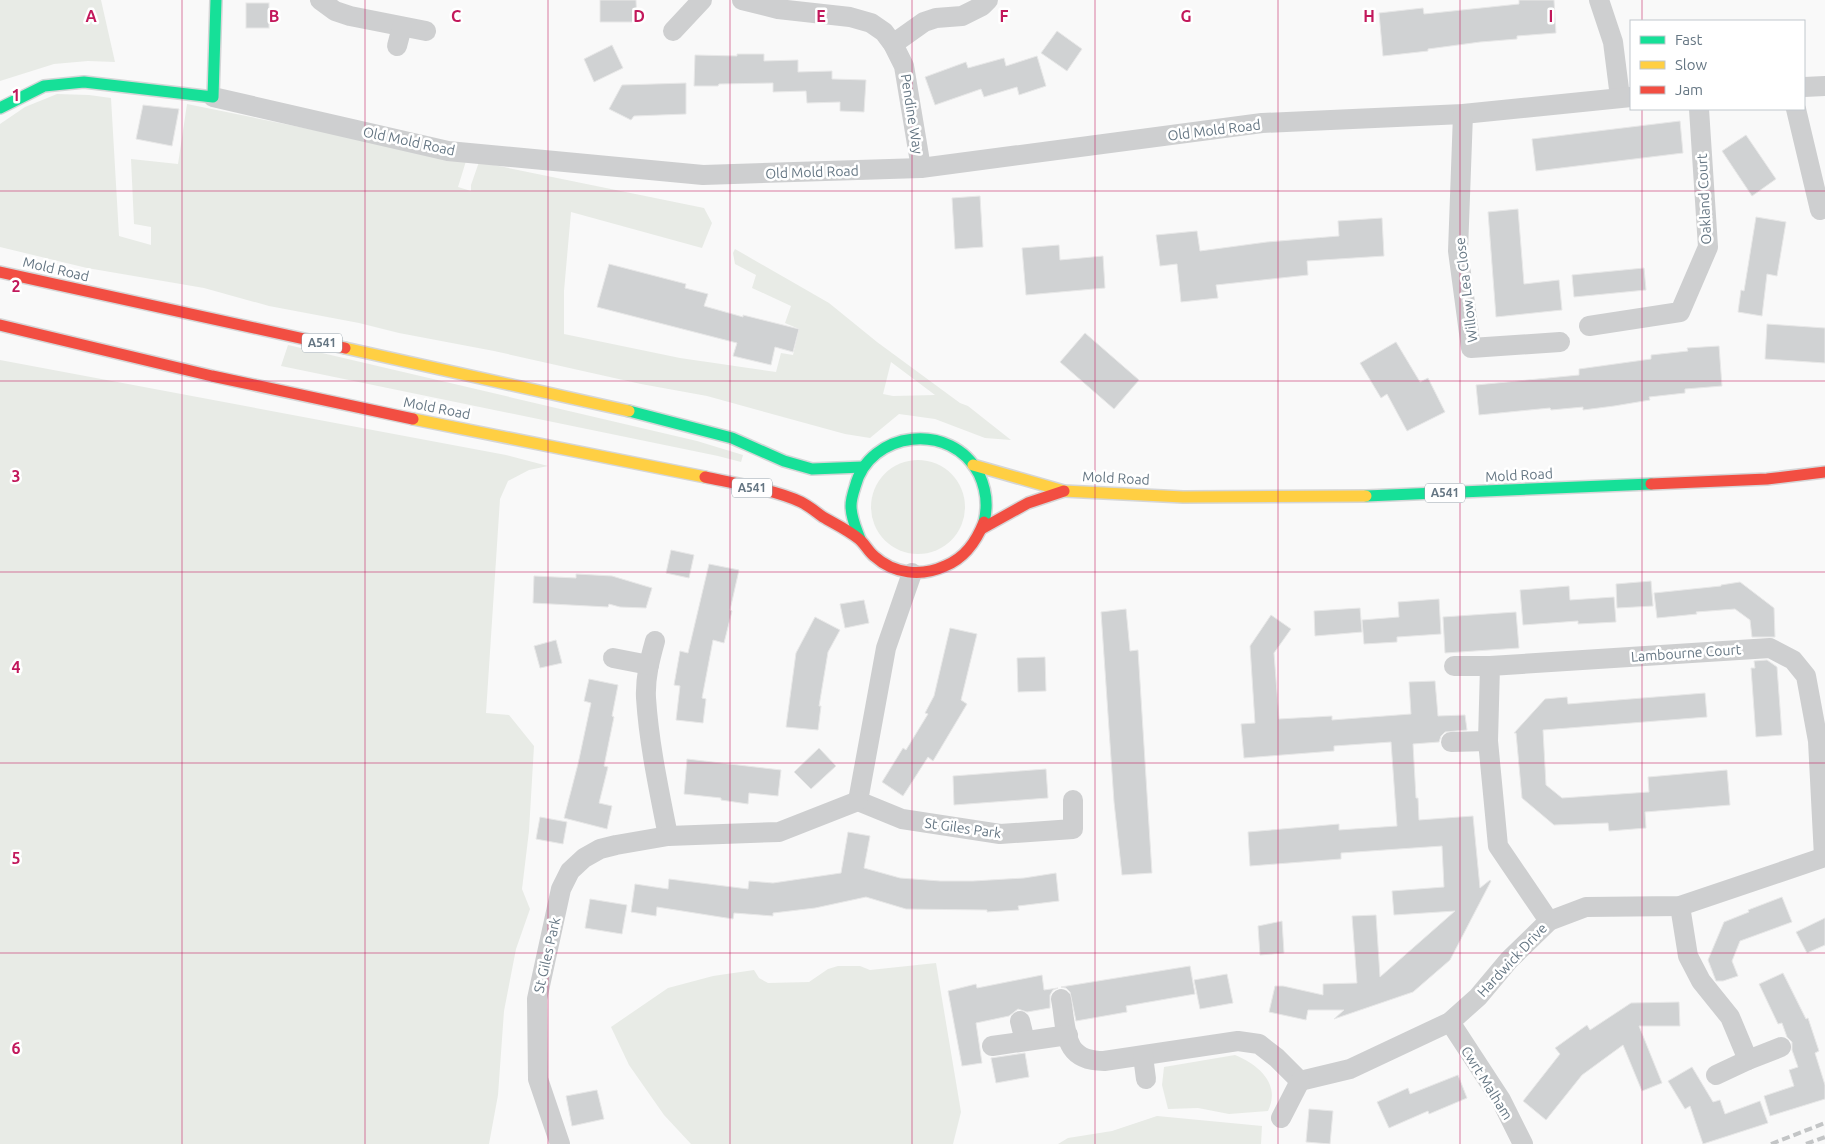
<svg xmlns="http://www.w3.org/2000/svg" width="1825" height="1144" font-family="Ubuntu,sans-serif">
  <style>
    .green { fill: #e8ebe6; fill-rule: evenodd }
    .building { fill: #d0d2d3; stroke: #e8e8e8 }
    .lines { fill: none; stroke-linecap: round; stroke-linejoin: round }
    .fast-casing { stroke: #d5d6d7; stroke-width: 14 }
    .slow-casing { stroke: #d5d6d7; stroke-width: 14 }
    .jam-casing { stroke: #d5d6d7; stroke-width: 14 }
    .street { stroke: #cecfd0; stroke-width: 20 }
    .fast { stroke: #16e098; stroke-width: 11 }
    .slow { stroke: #ffcf43; stroke-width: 11 }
    .jam { stroke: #f24e42; stroke-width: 11 }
    .rail { stroke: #c3c5c6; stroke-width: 4; stroke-dasharray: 8 4; stroke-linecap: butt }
    .grid { fill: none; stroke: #c2185b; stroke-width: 1; stroke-opacity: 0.55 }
    .labels { text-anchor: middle; stroke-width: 5; stroke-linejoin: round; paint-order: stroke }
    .shield { fill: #fff; stroke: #939fa8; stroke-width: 1 }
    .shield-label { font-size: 12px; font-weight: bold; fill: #657683 }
    .street-label { font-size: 14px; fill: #657683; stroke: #fff }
    .grid-label { font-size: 16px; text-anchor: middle; font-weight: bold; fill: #c2185b; stroke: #fff; stroke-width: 5; stroke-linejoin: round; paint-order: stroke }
  </style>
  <rect width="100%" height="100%" fill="#f9f9f9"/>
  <g class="green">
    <polygon points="0,0 101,0 115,62 88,61 54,64 0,81"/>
    <path d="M57 94 89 95 111 98 119 236 151 245V227L134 224 131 159 178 164 187 104 466 161 458 187 471 191V185L479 162 704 208 712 223 702 248 571 212 564 291V334L680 358 776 372 781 353 793 355 799 329 785 323 791 306 752 288 756 275 735 264 733 253 735 249 829 303 877 342 960 403 968 406 1011 440 985 438 935 419 899 414 870 438 845 434 707 396 641 384 494 351 399 333 359 323 269 306 204 288 87 268 0 247V124L25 107ZM891 362 935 395 893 396 883 394Z"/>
    <polygon points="288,345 697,441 743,455 741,462 718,456 281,366"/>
    <polygon points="0,360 506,455 548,466 529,470 508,481 500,499 486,713 509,715 534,746 529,831 522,889 530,909 516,949 504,1011 498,1095 489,1144 0,1144"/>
    <circle cx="918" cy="507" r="47"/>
    <polygon points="936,963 961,1112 953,1144 691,1144 664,1115 629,1065 611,1027 668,988 713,976 754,970 759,978 768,983 809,982 828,969 838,966 860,966 870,970"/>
    <path d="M1235 1055C1259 1065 1281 1084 1268 1111L1229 1114 1198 1108 1168 1109 1162 1085 1164 1067Z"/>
    <polygon points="1157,1116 1262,1126 1261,1144 1058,1144 1068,1138 1112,1131"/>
  </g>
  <g class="building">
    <polygon points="600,0 636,0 637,22 600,22"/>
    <polygon points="1519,0 1554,0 1556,33 1517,36 1517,39 1480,42 1428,49 1428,51 1383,56 1379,13 1423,8 1424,14 1519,4"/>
    <rect x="246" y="3" width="23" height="25"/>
    <polygon points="1057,31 1082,49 1067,71 1041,53"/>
    <polygon points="612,45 623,68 594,82 584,59"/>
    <polygon points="737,54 764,54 764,61 798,60 798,72 832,71 832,79 866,80 864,112 840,111 840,102 807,103 806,91 773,92 773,83 719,84 718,86 694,86 695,55 737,56"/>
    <polygon points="1037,56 1046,86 1019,95 1017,87 984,97 981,89 935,105 925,77 966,62 968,68 1004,58 1006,66"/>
    <polygon points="686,83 686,114 634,116 631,120 609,109 622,85"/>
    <polygon points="143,105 179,109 172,146 136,139"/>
    <polygon points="1680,121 1683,153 1536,171 1532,139"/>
    <polygon points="1746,135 1776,179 1752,196 1722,151"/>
    <polygon points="980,196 983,247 955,249 952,198"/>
    <polygon points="1518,209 1524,284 1559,280 1562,310 1496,317 1488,212"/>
    <polygon points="1756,217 1786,222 1777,276 1767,274 1762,316 1738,312 1741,290 1744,291"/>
    <polygon points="1382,218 1384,256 1307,261 1308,275 1216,285 1218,298 1181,302 1177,264 1160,266 1156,235 1197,231 1200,251 1267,242 1339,236 1338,221"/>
    <polygon points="1059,245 1060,260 1103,256 1105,288 1026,295 1022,248"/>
    <polygon points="609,264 686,284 685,288 708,294 704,306 743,317 743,315 799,329 793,352 775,347 771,365 733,356 737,343 597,307"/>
    <polygon points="1644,268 1646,290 1574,297 1572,275"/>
    <polygon points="1767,324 1825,328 1825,363 1765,359"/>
    <polygon points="1085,333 1139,380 1114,409 1060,362"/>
    <polygon points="1396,342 1420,382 1428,378 1445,412 1407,431 1387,394 1381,398 1360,363"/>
    <polygon points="1719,346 1722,386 1685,389 1685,393 1649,397 1650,400 1614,406 1583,410 1583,407 1551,410 1550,408 1479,415 1476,385 1579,375 1579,369 1651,359 1651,355 1688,351 1687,348"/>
    <polygon points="671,550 694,555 689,578 666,573"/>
    <polygon points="709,564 739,570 730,610 732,611 724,643 713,640 702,698 706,699 703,723 676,720 680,686 674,685 680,651 688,653"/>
    <polygon points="576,574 612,576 652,588 646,608 620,607 609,604 608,607 533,603 534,576 576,578"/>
    <polygon points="1651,581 1653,606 1617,608 1616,584"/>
    <polygon points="1740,582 1774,608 1775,637 1752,637 1750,620 1735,609 1696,612 1697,614 1657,618 1654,593 1721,586 1721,585"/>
    <polygon points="1569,586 1570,600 1614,597 1616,622 1578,624 1578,621 1523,625 1520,590"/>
    <polygon points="1439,599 1441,634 1397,637 1397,642 1364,644 1362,620 1399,617 1398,602"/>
    <polygon points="864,600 869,623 845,628 840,604"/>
    <polygon points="1360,608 1362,632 1315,636 1314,611"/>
    <polygon points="1126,609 1130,651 1138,650 1152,873 1122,875 1114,802 1101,612"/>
    <polygon points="1516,612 1519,648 1445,653 1443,617"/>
    <polygon points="1271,615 1291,629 1274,653 1279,719 1332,716 1332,720 1411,714 1409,682 1435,681 1438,716 1465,715 1467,730 1445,732 1441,736 1439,742 1413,744 1416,798 1418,798 1419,820 1473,816 1480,888 1490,880 1491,881 1450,960 1413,992 1334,1019 1344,1010 1308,1010 1306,1020 1269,1012 1275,986 1283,986 1323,995 1323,984 1357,983 1352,916 1376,915 1380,977 1455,911 1394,915 1392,891 1444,887 1442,846 1341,853 1341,859 1250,866 1248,832 1339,824 1339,830 1397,826 1391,742 1334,746 1334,751 1244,758 1241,724 1255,723 1250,646"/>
    <polygon points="815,617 840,630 828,652 819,706 821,706 818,730 786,727 796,653"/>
    <polygon points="950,628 977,634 961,700 967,704 933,761 928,757 903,796 882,782 903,748 906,750 928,714 925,713 934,696"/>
    <polygon points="556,640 562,663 540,668 534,646"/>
    <polygon points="1045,657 1046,691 1018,692 1017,658"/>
    <polygon points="1767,660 1777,667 1782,735 1756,737 1751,668 1755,668 1754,661"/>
    <polygon points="589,679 618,685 612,716 614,717 604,766 608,767 599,803 612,806 607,829 564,818 578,764 591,703 584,701"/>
    <polygon points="1705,693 1707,717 1543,730 1546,785 1562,798 1649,792 1648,777 1727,770 1730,805 1645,812 1646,828 1609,831 1608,823 1554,825 1522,798 1516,733 1514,733 1545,699 1567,697 1568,704"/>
    <polygon points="819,748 836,766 811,789 794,772"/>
    <polygon points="687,759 781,770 778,796 749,793 748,804 721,800 721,798 684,794"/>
    <polygon points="1046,769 1048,798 954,805 953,776"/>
    <polygon points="540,817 567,822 563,844 536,839"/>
    <polygon points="848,832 870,836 864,868 900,878 940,881 973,881 1024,878 1056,873 1059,901 1018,906 1019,910 987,912 987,910 906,909 866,897 815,908 773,913 773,916 734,913 733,919 657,907 656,916 631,912 635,884 668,889 669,879 748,889 749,881 773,883 841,873"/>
    <polygon points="1782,897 1792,922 1740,941 1732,961 1738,976 1723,981 1716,981 1708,960 1724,922 1749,912 1748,910"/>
    <polygon points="590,899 627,905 622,934 585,928"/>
    <polygon points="1825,918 1825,945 1807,953 1796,932"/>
    <polygon points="1282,921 1284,953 1260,955 1258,926"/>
    <polygon points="1190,966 1195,994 1126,1006 1127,1012 1076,1021 1070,992 1066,988 1061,987"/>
    <polygon points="1783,973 1806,1019 1808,1018 1819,1051 1815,1053 1825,1085 1825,1099 1770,1116 1764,1096 1794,1086 1789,1070 1798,1067 1792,1050 1792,1042 1787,1037 1782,1023 1778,1024 1759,984"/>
    <polygon points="1227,974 1233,1003 1200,1009 1194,980"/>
    <polygon points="1042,975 1044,990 1058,988 1053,990 1050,995 1050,1008 1027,1012 1018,1009 1009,1016 976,1023 982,1063 962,1066 948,991 976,984 977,988"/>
    <polygon points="1679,1002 1680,1026 1639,1026 1662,1083 1642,1091 1623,1045 1582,1075 1546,1120 1523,1101 1560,1054 1555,1048 1587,1025 1590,1030 1631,1003"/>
    <polygon points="1025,1053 1029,1077 996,1083 991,1058"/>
    <polygon points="1692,1067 1713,1102 1720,1100 1725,1114 1760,1101 1768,1123 1703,1144 1690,1106 1685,1109 1668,1081"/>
    <polygon points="1458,1075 1467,1098 1429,1114 1428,1111 1389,1128 1377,1102 1408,1088 1410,1094"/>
    <polygon points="597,1090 604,1119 572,1126 566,1096"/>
    <polygon points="1309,1109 1333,1111 1330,1144 1306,1142"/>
  </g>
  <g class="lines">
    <defs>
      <g id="fast">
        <polyline points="0,108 44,86 84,82 213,97 216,0"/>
        <polyline points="629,411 732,438 784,461 812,469 863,467"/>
        <polyline points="1366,496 1651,484"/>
        <path d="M860 539C856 528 851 518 851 506 851 500 853 493 855 487 869 430 952 421 979 474 986 489 988 506 984 522"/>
      </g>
      <g id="slow">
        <polyline points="345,348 629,411"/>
        <polyline points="413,419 705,477"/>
        <polyline points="973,465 1064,491 1183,497 1366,496"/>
      </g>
      <g id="jam">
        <polyline points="0,272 345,348"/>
        <polyline points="0,325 212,376 413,419"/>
        <path d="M705 477C733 483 776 490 801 502 809 506 816 512 823 517 835 524 848 530 859 539 865 544 868 551 874 556 894 574 921 577 945 566 965 558 976 542 984 522"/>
        <polyline points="1651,484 1767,479 1825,472"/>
        <polyline points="983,528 1028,503 1064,491"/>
      </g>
    </defs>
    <use href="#fast" class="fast-casing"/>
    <use href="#slow" class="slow-casing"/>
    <use href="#jam" class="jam-casing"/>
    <g class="street">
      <polyline points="320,0 335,11 350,16 426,31"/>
      <polyline points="742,0 778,9 850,17 871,23 884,32 893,44 904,66 921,168"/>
      <polyline points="1599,0 1613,42 1620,97"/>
      <polyline points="673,31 702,0"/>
      <polyline points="893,44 924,22 936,18 962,16 982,6 988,0"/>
      <polyline points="397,46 402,27"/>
      <polyline points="1804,87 1825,86"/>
      <polyline points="213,97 448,151 703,175 921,168 1262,123 1463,114 1631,97"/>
      <polyline points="1796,109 1820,210"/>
      <polyline points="1463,114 1458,251 1471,348 1560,342"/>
      <polyline points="1589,326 1680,312 1708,247 1699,109"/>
      <polyline points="912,573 886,648 858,801 902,819 1000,834 1073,829 1073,800"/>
      <path d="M655 641C650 659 645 678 646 698 649 744 659 790 668 836"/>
      <polyline points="613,658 649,665"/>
      <polyline points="1454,666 1490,666"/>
      <polyline points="1451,742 1488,741"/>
      <polyline points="1680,906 1688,956 1701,981 1730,1017 1748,1060"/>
      <polyline points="1549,921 1498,846 1488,741 1490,666 1770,648 1793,660 1806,676 1818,741 1824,857"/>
      <path d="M1061 999C1067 1031 1062 1061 1104 1061L1238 1041 1259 1044 1277 1058 1300 1081"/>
      <polyline points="1020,1021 1025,1041"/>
      <polyline points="1450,1022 1501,1100 1523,1144"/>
      <polyline points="992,1046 1068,1035"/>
      <polyline points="1143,1056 1146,1079"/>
      <polyline points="1716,1075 1748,1060 1781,1047"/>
      <polyline points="1300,1081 1350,1069 1450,1022 1478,997 1509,960 1549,921 1586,907 1680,906 1825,857"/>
      <polyline points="1281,1118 1300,1081"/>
      <polyline points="560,1144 538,1079 537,999 561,889 570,871 584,858 600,849 616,845 668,836 779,832 858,801"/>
    </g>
    <use href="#fast" class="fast"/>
    <use href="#slow" class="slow"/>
    <use href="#jam" class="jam"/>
    <g class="rail">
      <polyline points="1771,1144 1825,1123"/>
      <polyline points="1806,1144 1825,1137"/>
    </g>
  </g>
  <path class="grid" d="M182 0V1144M365 0V1144M548 0V1144M730 0V1144M912 0V1144M1095 0V1144M1278 0V1144M1460 0V1144M1642 0V21M1642 109V1144M0 191H1825M0 381H1825M0 572H1825M0 763H1825M0 953H1825"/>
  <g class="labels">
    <g class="shield">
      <rect x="302" y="333.5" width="40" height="19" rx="4"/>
      <rect x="732" y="478.5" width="40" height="19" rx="4"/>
      <rect x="1425" y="483.5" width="40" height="19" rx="4"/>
    </g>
    <g class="shield-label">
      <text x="322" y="347">A541</text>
      <text x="752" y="492">A541</text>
      <text x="1445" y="497">A541</text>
    </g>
    <g class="street-label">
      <text transform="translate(912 114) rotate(81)" y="5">Pendine Way</text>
      <text transform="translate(1214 130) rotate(-7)" y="5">Old Mold Road</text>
      <text transform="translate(409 141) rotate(12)" y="5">Old Mold Road</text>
      <text transform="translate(812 172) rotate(-2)" y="5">Old Mold Road</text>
      <text transform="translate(1704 199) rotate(-93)" y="5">Oakland Court</text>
      <text transform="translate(56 269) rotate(13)" y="5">Mold Road</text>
      <text transform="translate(1466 290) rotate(-97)" y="5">Willow Lea Close</text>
      <text transform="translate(437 408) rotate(11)" y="5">Mold Road</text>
      <text transform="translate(1519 475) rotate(-3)" y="5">Mold Road</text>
      <text transform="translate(1116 478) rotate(3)" y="5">Mold Road</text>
      <text transform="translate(1686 653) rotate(-4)" y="5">Lambourne Court</text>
      <text transform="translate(963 828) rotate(8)" y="5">St Giles Park</text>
      <text transform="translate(547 955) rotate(-77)" y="5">St Giles Park</text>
      <text transform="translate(1512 960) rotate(-47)" y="5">Hardwick Drive</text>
      <text transform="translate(1487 1083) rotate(58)" y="5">Cwrt Malham</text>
    </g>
  </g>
  <g class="grid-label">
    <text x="91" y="22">A</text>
    <text x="274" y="22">B</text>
    <text x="456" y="22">C</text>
    <text x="639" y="22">D</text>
    <text x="821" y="22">E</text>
    <text x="1004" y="22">F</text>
    <text x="1186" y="22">G</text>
    <text x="1369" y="22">H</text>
    <text x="1551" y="22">I</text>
    <text x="16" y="101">1</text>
    <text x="16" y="292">2</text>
    <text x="16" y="482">3</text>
    <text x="16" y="673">4</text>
    <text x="16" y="864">5</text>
    <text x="16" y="1054">6</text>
  </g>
  <rect x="1630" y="20" width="175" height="90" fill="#ffffff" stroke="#c1c8cd"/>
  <rect x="1640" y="36" width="25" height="8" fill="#16e098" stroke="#c1c8cd"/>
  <text x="1675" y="45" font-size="15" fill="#657683">Fast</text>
  <rect x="1640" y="61" width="25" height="8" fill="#ffcf43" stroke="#c1c8cd"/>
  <text x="1675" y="70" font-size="15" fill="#657683">Slow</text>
  <rect x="1640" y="86" width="25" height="8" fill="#f24e42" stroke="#c1c8cd"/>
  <text x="1675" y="95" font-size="15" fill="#657683">Jam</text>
</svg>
